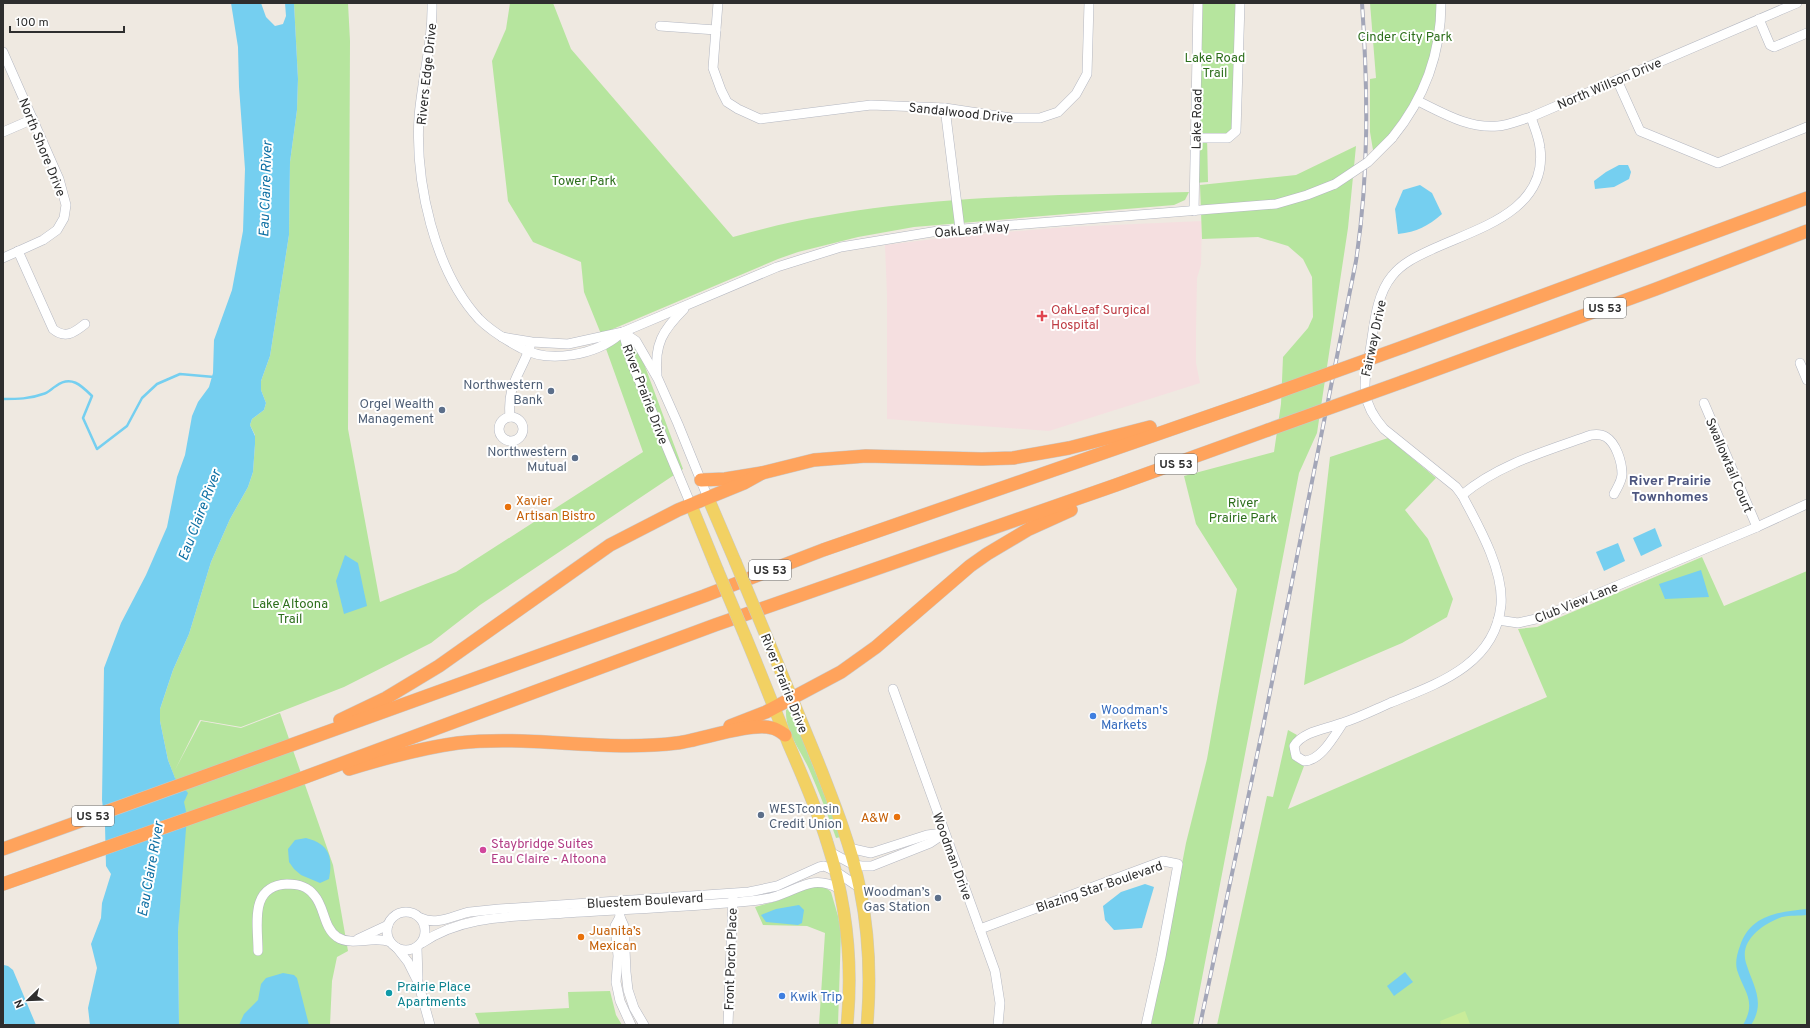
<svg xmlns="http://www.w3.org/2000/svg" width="1810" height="1028" font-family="Overpass,sans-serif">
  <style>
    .medical { fill: #f5dfe0 }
    .green { fill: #b6e59e }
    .pitch { fill: #c9ec9a }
    .water { fill: #75cff0 }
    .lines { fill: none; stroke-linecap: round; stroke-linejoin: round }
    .stream { stroke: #75cff0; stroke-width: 2.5 }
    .minor-casing { stroke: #b4b7c1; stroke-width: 10 }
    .major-casing { stroke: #c9c9c9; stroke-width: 13 }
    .highway-casing { stroke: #c9c9c9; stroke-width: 14 }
    .minor { stroke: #fff; stroke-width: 9 }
    .major { stroke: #f2d163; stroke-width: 12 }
    .highway { stroke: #ffa35c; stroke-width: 13 }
    .rail-casing { stroke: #a3a6b8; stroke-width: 4 }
    .rail { stroke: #fff; stroke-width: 2.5; stroke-dasharray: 8; stroke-linecap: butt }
    .minor-bridge-casing { stroke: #b4b7c1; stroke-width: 10; stroke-linecap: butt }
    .major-bridge-casing { stroke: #c9c9c9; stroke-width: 13; stroke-linecap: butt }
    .highway-bridge-casing { stroke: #c9c9c9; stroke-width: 14; stroke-linecap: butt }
    .minor-bridge { stroke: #fff; stroke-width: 9 }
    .major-bridge { stroke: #f2d163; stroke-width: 12 }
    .highway-bridge { stroke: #ffa35c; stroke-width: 13 }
    .health-dot { fill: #e0444e; stroke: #fff; stroke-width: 1.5 }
    .service-dot { fill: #5c6f8a; stroke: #fff; stroke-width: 1.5 }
    .food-dot { fill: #e8710a; stroke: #fff; stroke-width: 1.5 }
    .shop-dot { fill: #3f7fe0; stroke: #fff; stroke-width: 1.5 }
    .hotel-dot { fill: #d1479c; stroke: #fff; stroke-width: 1.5 }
    .culture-dot { fill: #0f9aa8; stroke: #fff; stroke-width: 1.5 }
    .labels { text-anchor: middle; stroke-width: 4; stroke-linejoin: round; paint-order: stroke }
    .shield { fill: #fff; stroke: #6d6d6d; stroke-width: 1 }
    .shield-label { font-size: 12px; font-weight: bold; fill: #2e2e2e }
    .park-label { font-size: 13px; fill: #2c6e1b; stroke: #fff }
    .street-label { font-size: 13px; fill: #2e2e2e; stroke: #fff }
    .health-label { font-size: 13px; fill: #be3a42; stroke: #fff; text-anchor: start }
    .service-label { font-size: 13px; fill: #4e5e75; stroke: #fff; text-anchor: end }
    .food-label { font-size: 13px; fill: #c56008; stroke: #fff; text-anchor: start }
    .shop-label { font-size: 13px; fill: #366cbe; stroke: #fff; text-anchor: start }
    .hotel-label { font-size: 13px; fill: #b23c85; stroke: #fff; text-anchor: start }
    .culture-label { font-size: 13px; fill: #0d838f; stroke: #fff; text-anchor: start }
    .water-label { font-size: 14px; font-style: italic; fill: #0d6fa3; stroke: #fff }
    .neighbourhood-label { font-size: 14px; font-weight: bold; fill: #4d5680; stroke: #fff }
  </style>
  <rect width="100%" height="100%" fill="#efe9e1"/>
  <polygon class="medical" points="1202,221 1201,265 1197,278 1196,330 1196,363 1200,383 1049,431 887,419 887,295 885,245 958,236 1068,227"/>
  <g class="green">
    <polygon points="294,3 348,3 350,41 348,429 380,602 456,572 643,452 605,346 633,334 683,469 480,605 431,643 344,687 241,727 200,720 175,770 201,721 241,728 280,713 333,865 348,951 337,957 332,981 330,1025 179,1025 178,932 184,802 168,760 160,721 160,709 173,670 189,634 211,562 230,519 248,487 253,472 255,444 255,435 250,425 252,419 264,410 266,403 261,390 261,381 270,356 289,235 290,162 297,110 298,79"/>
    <path d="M510 3H553L571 49 733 237C881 194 1036 196 1189 192L1185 200 1174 205 914 227 858 237 798 252 778 259 601 334 584 292 581 262 533 242 508 201 492 61 506 29Z"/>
    <polygon points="1195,3 1236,3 1234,127 1228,134 1207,135 1208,182 1194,183"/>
    <polygon points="1370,3 1441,3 1424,86 1374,156 1370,132 1370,79 1376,78"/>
    <polygon points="1356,146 1348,228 1317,433 1299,473 1193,1025 1151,1025 1186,843 1207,759 1237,589 1196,524 1184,476 1274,452 1281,404 1283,357 1308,328 1313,317 1312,277 1303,259 1288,246 1258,237 1202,239 1200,185 1296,175"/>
    <polygon points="1388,438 1436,478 1405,510 1428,539 1453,599 1447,617 1402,643 1304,685 1330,457"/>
    <polygon points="1702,557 1724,606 1807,571 1807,1025 1217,1025 1267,796 1273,797 1288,730 1297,735 1291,744 1295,761 1304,766 1288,809 1547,697 1518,629 1537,627"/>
    <path d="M790 708 841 837 836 838C828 815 819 792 809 769 800 749 785 732 786 710Z"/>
    <path d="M813 886C821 886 826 887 831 892L838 916 841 932 838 1025H819L825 933 807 926 763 925 755 907 777 901Z"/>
    <polygon points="610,991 616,1015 622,1025 480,1025 475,1013 569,1008 568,992"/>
  </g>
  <polygon class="pitch" points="1465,1011 1470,1024 1441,1025 1440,1021"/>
  <g class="water">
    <polygon points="231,3 261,3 266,17 275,26 283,24 286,16 285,3 294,3 298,79 297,110 290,162 289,235 270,356 261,381 261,390 266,403 264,410 252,419 250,425 255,436 255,444 253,472 248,487 230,519 211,562 189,634 173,670 160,709 160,721 168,760 175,778 188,793 184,802 187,816 178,932 179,1025 90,1025 88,1008 97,968 91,944 101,918 102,903 111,874 106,866 105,826 102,800 104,668 121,623 146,575 167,527 177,477 185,455 192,416 198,402 209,387 213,373 214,340 232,290 243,231 245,169 239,87 238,47"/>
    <polygon points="1619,165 1628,165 1631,172 1629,179 1614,187 1595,189 1594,181 1606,172"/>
    <path d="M1420 185 1432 193 1442 214C1428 226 1417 232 1398 234L1395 209 1403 190Z"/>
    <polygon points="1655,528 1662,546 1641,556 1633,538"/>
    <polygon points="1618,543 1625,561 1604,571 1596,552"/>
    <polygon points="345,555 358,563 367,606 344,614 336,581"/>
    <polygon points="1701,570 1709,597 1665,599 1659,584"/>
    <path d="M306 838C329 844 333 856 329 879L320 883 301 875 294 869 289 862 288 849 295 840Z"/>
    <polygon points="1145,884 1154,887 1142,928 1114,930 1105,920 1103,906 1121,892"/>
    <polygon points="799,905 804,910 802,923 798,925 766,922 761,915 776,909"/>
    <path d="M1807 909V915C1799 916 1790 915 1782 917 1763 924 1739 940 1746 963 1753 986 1766 1002 1751 1025H1743C1757 1001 1744 992 1737 970 1735 962 1737 954 1740 946 1750 915 1778 912 1807 909Z"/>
    <polygon points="3,962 4,965 8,966 13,970 36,1025 5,1025 3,1019"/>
    <polygon points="1405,972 1413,982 1394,996 1387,986"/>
    <polygon points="283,973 294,975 297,978 309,1025 239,1025 244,1014 258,1000 261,984 266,978"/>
  </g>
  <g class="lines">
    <path class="stream" d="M3 399C17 399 30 399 43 394 48 393 51 389 56 386 71 375 81 385 92 396L83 418 97 449 127 426 142 398 157 384 180 374 214 377"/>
    <defs>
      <g id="minor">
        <path d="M432 3C433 42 422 79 419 117 415 182 434 270 479 319 491 331 506 340 521 348 549 364 596 355 620 334"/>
        <polyline points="718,3 713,68 721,90 727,102 738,109 760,119 871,105 945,108 1011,118 1040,118 1058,112 1076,94 1087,74 1089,3"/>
        <polyline points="1759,19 1770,45 1774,47 1807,33"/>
        <polyline points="660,26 716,30"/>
        <polyline points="3,52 59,179 66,205 64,218 57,230 43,240 3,258"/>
        <polyline points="1617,80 1640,131 1718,163 1807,127"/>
        <path d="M1418 101C1443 113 1469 129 1498 126 1509 125 1520 120 1531 117L1797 3"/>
        <polyline points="945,108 960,229"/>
        <polyline points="3,132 33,119"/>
        <polyline points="1195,138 1228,138 1236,131 1240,3"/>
        <path d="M1392 138C1424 99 1441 54 1441 3"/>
        <polyline points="1194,211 1198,3"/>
        <path d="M18 251 53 329C65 339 74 333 85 324"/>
        <polyline points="623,332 636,341 658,379 678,424 708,498"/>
        <polyline points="623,332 631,361 691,505"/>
        <polyline points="502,337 532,342 568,344 623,332 777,267 841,247 938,231 1276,204 1307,195 1335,184"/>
        <polyline points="1800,363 1807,380"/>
        <path d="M657 375C654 344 663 330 684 309"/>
        <polyline points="1704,403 1757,527"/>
        <path d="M510 417C507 384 520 375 530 347"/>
        <circle cx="511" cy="429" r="12"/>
        <path d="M1462 495C1499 464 1546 451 1591 435 1596 434 1601 434 1606 437 1616 443 1622 462 1622 474 1622 481 1617 488 1614 494"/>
        <polyline points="1498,620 1518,623 1540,618 1757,527 1807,504"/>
        <polyline points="893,689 995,971 1000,1003 998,1025"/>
        <path d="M1343 723C1334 736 1321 761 1304 761L1296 756 1294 746C1303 731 1327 729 1342 723 1358 718 1374 710 1390 703 1437 684 1495 665 1501 605 1504 570 1478 525 1462 495L1456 487 1384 429C1360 402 1363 385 1370 351 1374 327 1376 295 1392 276 1403 262 1420 255 1435 248 1479 228 1548 210 1540 148 1539 137 1534 127 1531 117"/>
        <polyline points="849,848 871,853 927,835 943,833"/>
        <polyline points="830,852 854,865 862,866 872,866 930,843 945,833"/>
        <polyline points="619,905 620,917 624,926 626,972 628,990 634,1008 644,1025"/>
        <circle cx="406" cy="931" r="19"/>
        <polyline points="620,917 615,926 618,956 616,982 620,1001 631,1025"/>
        <path d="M421 918C437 926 454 915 470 912 480 911 489 910 499 909L749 892 777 886 819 867 824 866 835 871 860 888"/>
        <polyline points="980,929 1163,861 1178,864 1161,957 1146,1025"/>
        <polyline points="358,939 388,925"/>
        <path d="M422 943C464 914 516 917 565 913 627 909 688 907 750 901 759 900 768 899 777 896 801 888 813 875 838 888"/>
        <polyline points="397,948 408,962 418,982 430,1025"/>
        <polyline points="417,948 418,979"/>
        <path d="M258 951C258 924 249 886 287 884 298 884 307 886 314 895 325 907 323 927 337 937 352 947 374 935 390 942"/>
        <polyline points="728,1025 733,897"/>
      </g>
      <g id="major">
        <polyline points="708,498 735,561"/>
        <polyline points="691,505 717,569"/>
        <path d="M746 638C761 674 775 710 789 745 803 777 817 809 827 842 846 900 853 964 847 1025"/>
        <path d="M767 638C784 679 801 721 818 762 834 803 851 845 860 889 869 934 871 980 867 1025"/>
      </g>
      <g id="highway">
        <polyline points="1403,347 1807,198"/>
        <polyline points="1402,382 1656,289 1807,231"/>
        <polyline points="701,480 725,479 762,473 814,460 866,456 982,459 1013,458 1069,448 1150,427"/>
        <polyline points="340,720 386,698 439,666 610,545 678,510 744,483 762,473"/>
        <polyline points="730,726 766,712 841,672 876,647 970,566 987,554 1029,529 1071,510"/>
        <path d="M349 769C385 758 421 748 458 743 531 735 604 752 677 743 701 740 750 722 772 728 777 729 781 732 785 735"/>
        <polyline points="3,849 704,596 823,550 1267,396"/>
        <polyline points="3,884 281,786 715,625 1116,485 1268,430"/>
      </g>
    </defs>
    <use href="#minor" class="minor-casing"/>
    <use href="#major" class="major-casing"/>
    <use href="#highway" class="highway-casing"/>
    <use href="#minor" class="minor"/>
    <use href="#major" class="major"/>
    <use href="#highway" class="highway"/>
    <defs>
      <path id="rail" d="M1200 1025 1263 727 1356 261C1369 175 1368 90 1362 3"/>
    </defs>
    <use href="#rail" class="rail-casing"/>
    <use href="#rail" class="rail"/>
    <defs>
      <polyline id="minor-bridge" points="1335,184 1368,162 1392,138"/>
      <g id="major-bridge">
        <polyline points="735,561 767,638"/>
        <polyline points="717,569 746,638"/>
      </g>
      <g id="highway-bridge">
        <polyline points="1267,396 1403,347"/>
        <polyline points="1268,430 1402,382"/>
      </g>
    </defs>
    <use href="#minor-bridge" class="minor-bridge-casing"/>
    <use href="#major-bridge" class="major-bridge-casing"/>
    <use href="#highway-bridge" class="highway-bridge-casing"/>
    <use href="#minor-bridge" class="minor-bridge"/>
    <use href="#major-bridge" class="major-bridge"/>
    <use href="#highway-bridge" class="highway-bridge"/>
  </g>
  <path class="health-dot" d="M1040 310h4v4h4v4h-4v4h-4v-4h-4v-4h4z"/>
  <g class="service-dot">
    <circle cx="551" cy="391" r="4"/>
    <circle cx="442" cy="410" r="4"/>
    <circle cx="575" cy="458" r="4"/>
    <circle cx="761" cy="815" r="4"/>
    <circle cx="938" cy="898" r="4"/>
  </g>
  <g class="food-dot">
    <circle cx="508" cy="507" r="4"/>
    <circle cx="897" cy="817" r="4"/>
    <circle cx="581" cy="937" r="4"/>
  </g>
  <g class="shop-dot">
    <circle cx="1093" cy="716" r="4"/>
    <circle cx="782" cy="996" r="4"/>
  </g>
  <circle class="hotel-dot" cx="483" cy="850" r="4"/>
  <circle class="culture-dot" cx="389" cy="993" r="4"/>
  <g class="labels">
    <g class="shield">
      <rect x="1584" y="298" width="42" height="20" rx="3"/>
      <rect x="1155" y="454" width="42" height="20" rx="3"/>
      <rect x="749" y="560" width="42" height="20" rx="3"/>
      <rect x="72" y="806" width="42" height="20" rx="3"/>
    </g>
    <g class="shield-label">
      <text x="1605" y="312">US 53</text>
      <text x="1176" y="468">US 53</text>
      <text x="770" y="574">US 53</text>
      <text x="93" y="820">US 53</text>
    </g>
    <g class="park-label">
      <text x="1405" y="41">Cinder City Park</text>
      <text x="1215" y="62">Lake Road<tspan x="1215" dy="15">Trail</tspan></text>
      <text x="584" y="185">Tower Park</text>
      <text x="1243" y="507">River<tspan x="1243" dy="15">Prairie Park</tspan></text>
      <text x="290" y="608">Lake Altoona<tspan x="290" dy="15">Trail</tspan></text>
    </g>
    <g class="street-label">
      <text transform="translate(426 74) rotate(-84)" y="5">Rivers Edge Drive</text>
      <text transform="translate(1609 83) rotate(-23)" y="5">North Willson Drive</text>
      <text transform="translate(961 112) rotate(6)" y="5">Sandalwood Drive</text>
      <text transform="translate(1196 119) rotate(-89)" y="5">Lake Road</text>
      <text transform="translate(43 147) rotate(68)" y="5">North Shore Drive</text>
      <text transform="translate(972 229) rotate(-5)" y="5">OakLeaf Way</text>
      <text transform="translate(1373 338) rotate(-78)" y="5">Fairway Drive</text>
      <text transform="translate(646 394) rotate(69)" y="5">River Prairie Drive</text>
      <text transform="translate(1730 465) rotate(67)" y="5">Swallowtail Court</text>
      <text transform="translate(1576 602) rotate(-22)" y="5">Club View Lane</text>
      <text transform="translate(785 683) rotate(68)" y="5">River Prairie Drive</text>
      <text transform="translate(953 856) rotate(70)" y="5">Woodman Drive</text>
      <text transform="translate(1099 886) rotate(-19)" y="5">Blazing Star Boulevard</text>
      <text transform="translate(645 900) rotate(-3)" y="5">Bluestem Boulevard</text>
      <text transform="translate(730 959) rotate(-88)" y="5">Front Porch Place</text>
    </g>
    <g class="health-label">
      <text x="1051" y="314">OakLeaf Surgical<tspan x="1051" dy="15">Hospital</tspan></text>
    </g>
    <g class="service-label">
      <text x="543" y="389">Northwestern<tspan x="543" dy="15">Bank</tspan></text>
      <text x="434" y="408">Orgel Wealth<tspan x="434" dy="15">Management</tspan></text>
      <text x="567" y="456">Northwestern<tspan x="567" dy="15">Mutual</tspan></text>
      <text x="769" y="813" text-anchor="start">WESTconsin<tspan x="769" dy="15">Credit Union</tspan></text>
      <text x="930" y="896">Woodman’s<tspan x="930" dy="15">Gas Station</tspan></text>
    </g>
    <g class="food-label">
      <text x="516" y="505">Xavier<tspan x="516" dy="15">Artisan Bistro</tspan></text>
      <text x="889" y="822" text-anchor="end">A&amp;W</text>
      <text x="589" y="935">Juanita’s<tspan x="589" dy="15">Mexican</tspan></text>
    </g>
    <g class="shop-label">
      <text x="1101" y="714">Woodman's<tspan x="1101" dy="15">Markets</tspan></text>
      <text x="790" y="1001">Kwik Trip</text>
    </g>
    <g class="hotel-label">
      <text x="491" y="848">Staybridge Suites<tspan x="491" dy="15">Eau Claire - Altoona</tspan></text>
    </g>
    <g class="culture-label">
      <text x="397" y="991">Prairie Place<tspan x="397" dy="15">Apartments</tspan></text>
    </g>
    <g class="water-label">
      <text transform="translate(265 189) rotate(-88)" y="5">Eau Claire River</text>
      <text transform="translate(199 515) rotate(-69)" y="5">Eau Claire River</text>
      <text transform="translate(150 869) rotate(-80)" y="5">Eau Claire River</text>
    </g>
    <g class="neighbourhood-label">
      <text x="1670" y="485">River Prairie<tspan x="1670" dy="16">Townhomes</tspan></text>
    </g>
  </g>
  <rect width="1810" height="1028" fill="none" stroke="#2e2e2e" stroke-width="8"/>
  <g transform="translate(28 1000) rotate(247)" stroke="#ffffff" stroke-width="3" paint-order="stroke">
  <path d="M0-3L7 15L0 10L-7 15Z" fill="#2e2e2e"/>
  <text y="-6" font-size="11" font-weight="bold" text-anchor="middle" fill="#2e2e2e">N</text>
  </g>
  <path d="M10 26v6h114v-6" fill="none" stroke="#2e2e2e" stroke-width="2"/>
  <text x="16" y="26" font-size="12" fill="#2e2e2e" stroke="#ffffff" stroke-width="3" paint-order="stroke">100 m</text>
</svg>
